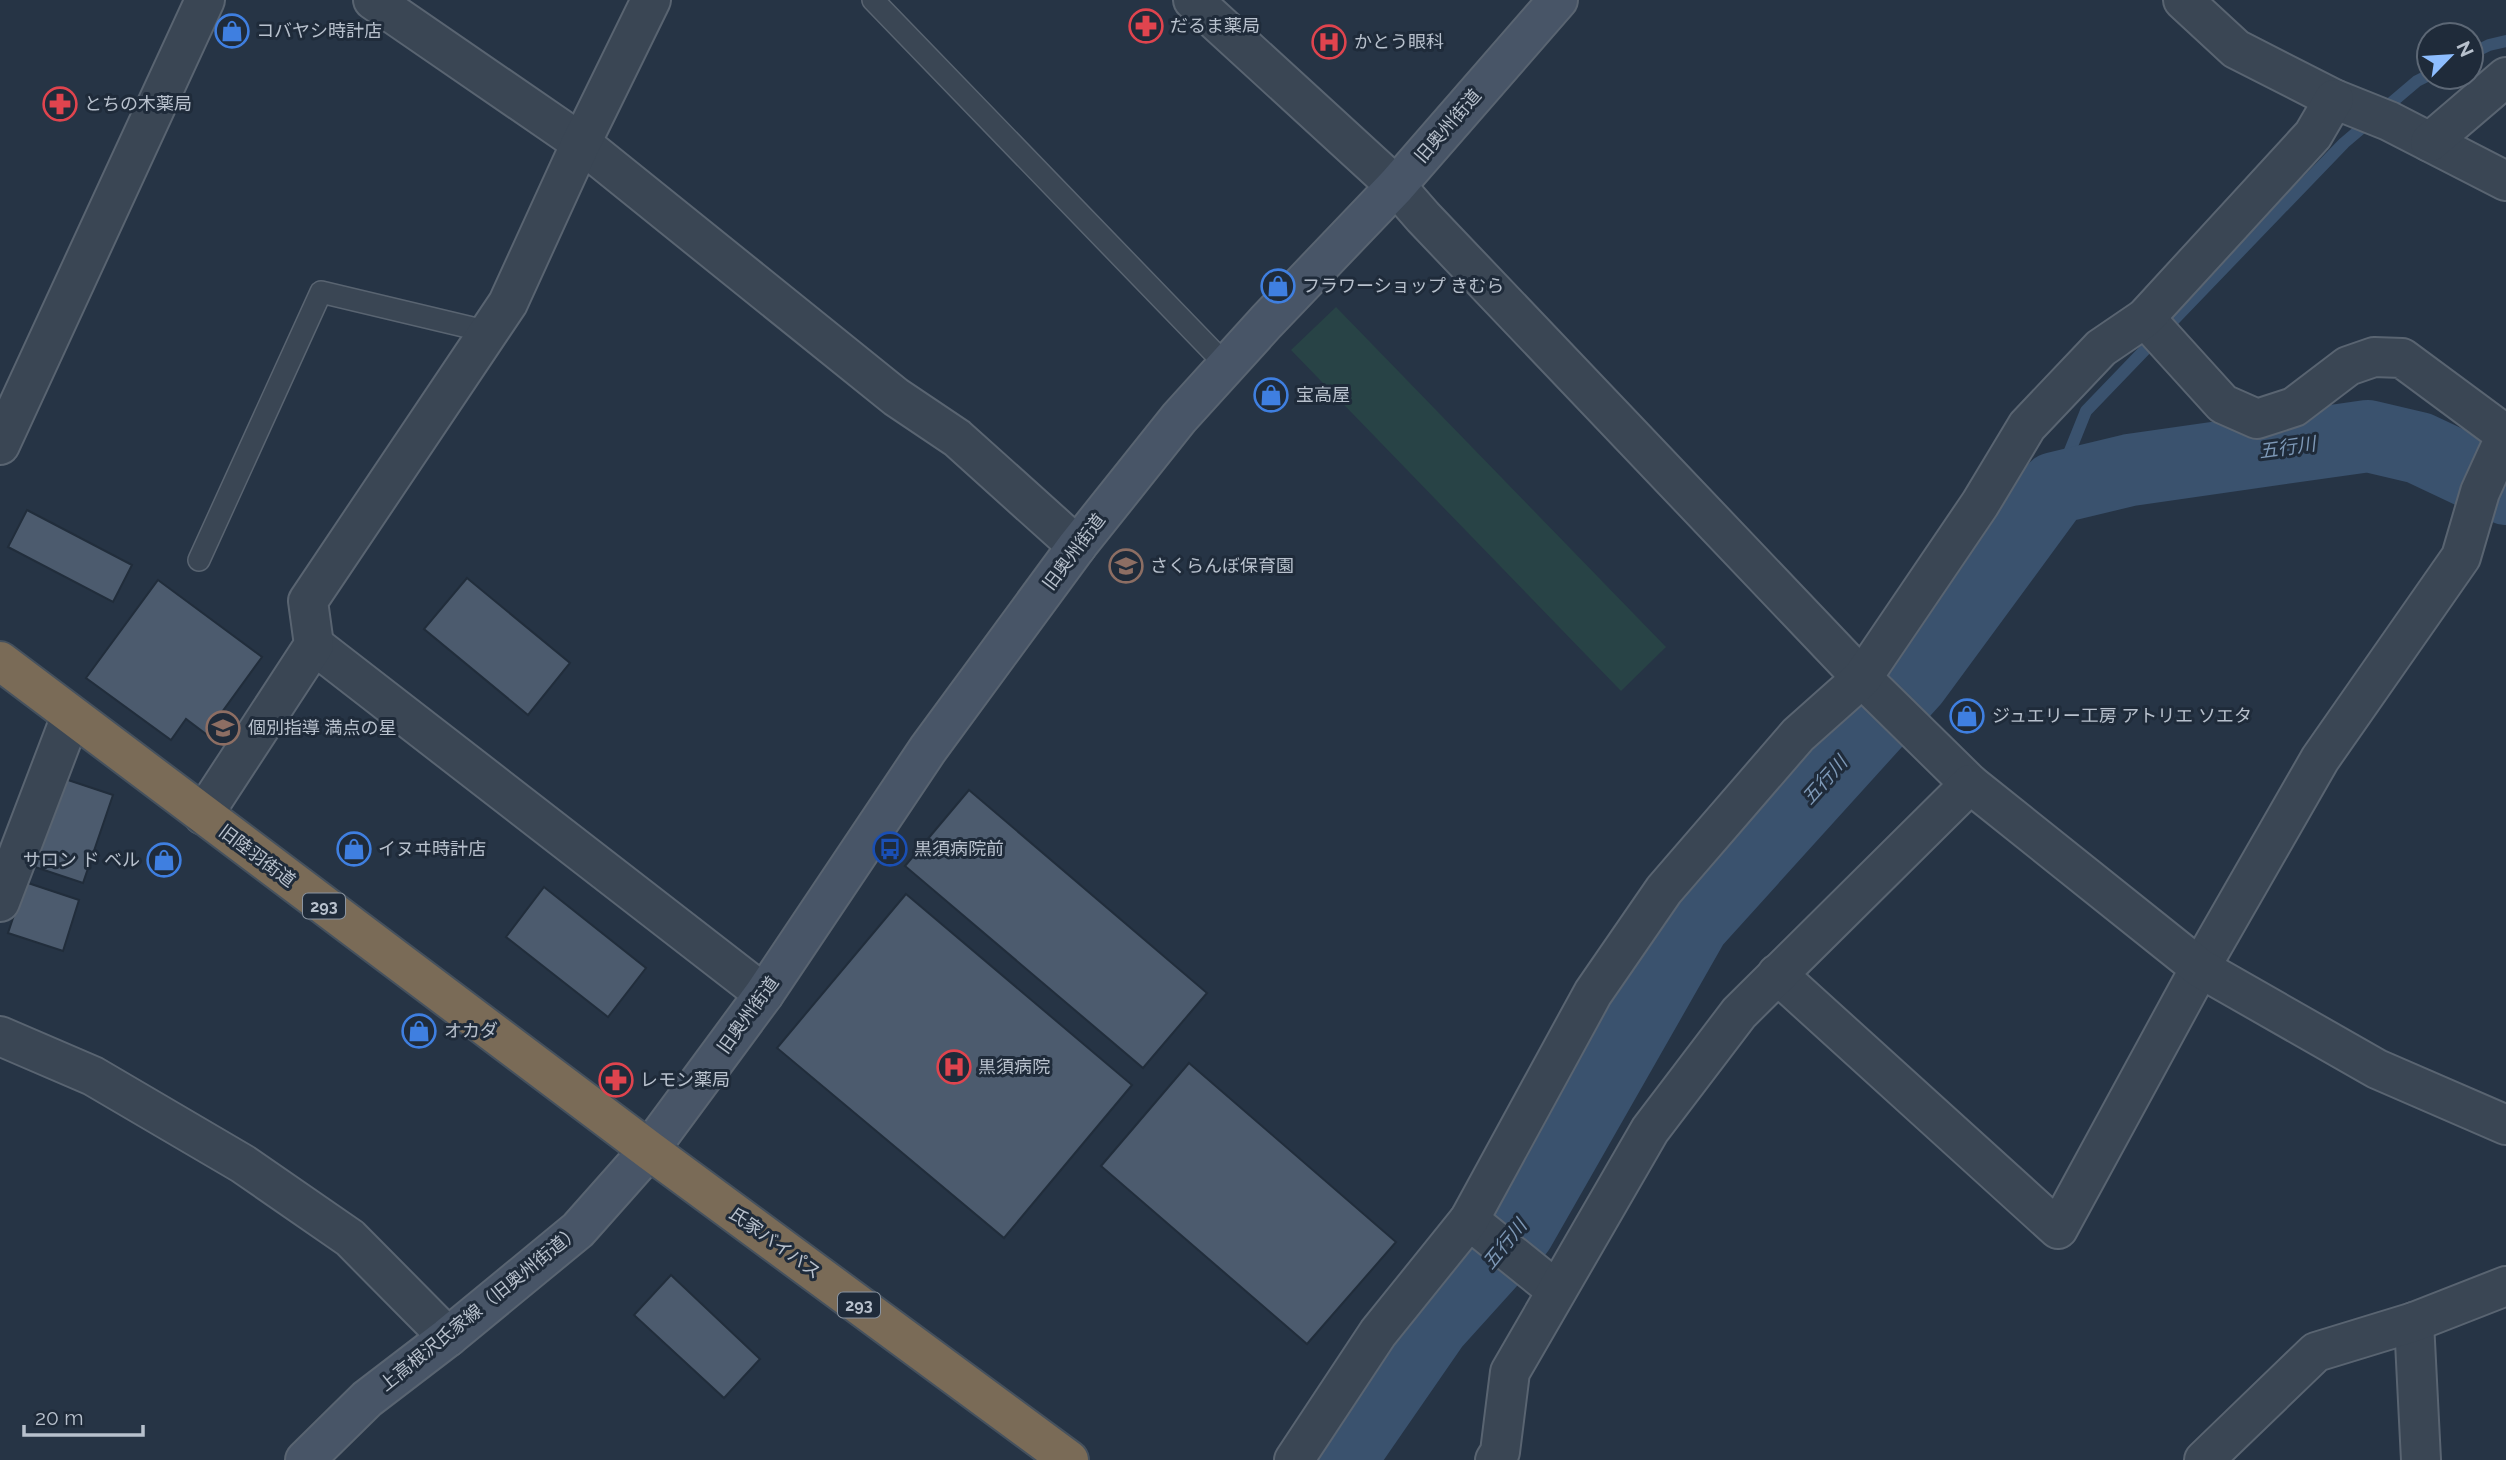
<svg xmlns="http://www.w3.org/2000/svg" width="2506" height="1460" font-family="Raleway,'Noto Sans JP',sans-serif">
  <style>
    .green { fill: #284346 }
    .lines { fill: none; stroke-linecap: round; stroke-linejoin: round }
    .stream { stroke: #3a526e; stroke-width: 12 }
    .river { stroke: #3a526e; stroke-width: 72 }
    .building { fill: #4c5b6e; stroke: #212d3b; stroke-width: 2 }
    .lane-casing { stroke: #596471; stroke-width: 24 }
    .street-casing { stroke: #596471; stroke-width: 42 }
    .secondary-casing { stroke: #596471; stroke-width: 42 }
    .highway-casing { stroke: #45515e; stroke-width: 42 }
    .lane { stroke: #3a4654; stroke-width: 21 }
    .street { stroke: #3a4654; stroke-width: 38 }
    .secondary { stroke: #485567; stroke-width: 38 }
    .highway { stroke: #7a6b57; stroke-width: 38 }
    .labels { text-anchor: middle; stroke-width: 6; stroke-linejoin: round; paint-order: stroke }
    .shield { fill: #1f2b3a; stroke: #8a94a1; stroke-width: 2 }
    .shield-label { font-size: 16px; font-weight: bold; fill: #b8c1cd }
    .poi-label { font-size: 18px; fill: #b8c1cd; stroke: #1f2b3a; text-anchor: start }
    .street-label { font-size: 18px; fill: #b8c1cd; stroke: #1f2b3a }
    .water-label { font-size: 19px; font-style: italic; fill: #7d98b6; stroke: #1f2b3a }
  </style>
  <rect width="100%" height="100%" fill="#263445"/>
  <polygon class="green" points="1336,307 1666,647 1621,691 1291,350"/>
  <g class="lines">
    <g class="stream">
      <polyline points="2471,54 2489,45 2506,41"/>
      <polyline points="2055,488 2086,411 2344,143 2417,81 2429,75"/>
    </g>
    <polyline class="river" points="1340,1460 1434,1324 1519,1230 1694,923 1914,680 2055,488 2130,470 2368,436 2419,448 2506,489"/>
  </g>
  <g class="building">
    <polygon points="27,510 132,565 113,602 8,547"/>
    <polygon points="467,578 570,663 528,715 424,629"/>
    <polygon points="158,580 262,657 206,734 186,719 171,740 86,678"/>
    <polygon points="62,778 113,795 83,883 32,866"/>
    <polygon points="969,790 1207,993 1143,1068 905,866"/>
    <polygon points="25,882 79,900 63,951 8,933"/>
    <polygon points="544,887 646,968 608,1017 506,937"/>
    <polygon points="906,894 1132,1085 1004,1238 777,1048"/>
    <polygon points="1189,1063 1396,1242 1307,1344 1101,1166"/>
    <polygon points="671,1275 760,1359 724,1398 634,1315"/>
  </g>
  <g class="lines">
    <defs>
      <g id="lane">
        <polyline points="873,0 1227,366"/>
        <polyline points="199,560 321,292 489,332"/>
      </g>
      <g id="street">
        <polyline points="373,0 581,143 896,397 957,438 1077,546"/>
        <polyline points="1193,0 1396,186 1423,217 1862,678 1970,784"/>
        <polyline points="2183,0 2236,49 2334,99 2389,121 2506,181"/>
        <polyline points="2430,142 2506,77"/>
        <polyline points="0,445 205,0"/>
        <polyline points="314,645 764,994"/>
        <polyline points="203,815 314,645 308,601 508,303 581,143 651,0"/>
        <polyline points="0,902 71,716"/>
        <polyline points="1777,974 2058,1229 2200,968 2320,759 2461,557 2480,492 2506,435 2402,358 2374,357 2348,366 2294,407 2257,419 2223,404 2145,318"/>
        <polyline points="0,1036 93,1076 243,1164 350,1238 448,1337"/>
        <polyline points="1469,1220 1556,1290"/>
        <polyline points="2414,1322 2421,1460"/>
        <polyline points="1294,1460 1378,1333 1469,1220 1593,993 1664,890 1798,735 1862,678 1980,504 2027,426 2101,348 2145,318 2313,135 2334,99"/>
        <polyline points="1495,1460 1500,1452 1510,1372 1650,1130 1739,1013 1970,784 2200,968 2377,1069 2506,1125"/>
        <polyline points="2204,1460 2316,1352 2414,1322 2506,1286"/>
      </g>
      <polyline id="secondary" points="305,1460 367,1399 448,1337 578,1230 649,1150 764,994 928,749 1077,546 1179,418 1266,322 1396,186 1558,0"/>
      <polyline id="highway" points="0,661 649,1150 1069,1460"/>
    </defs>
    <use href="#lane" class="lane-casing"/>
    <use href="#street" class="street-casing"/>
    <use href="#secondary" class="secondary-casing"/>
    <use href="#highway" class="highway-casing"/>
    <use href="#lane" class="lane"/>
    <use href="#street" class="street"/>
    <use href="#secondary" class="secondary"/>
    <use href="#highway" class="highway"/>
  </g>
  <defs>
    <symbol id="pharmacy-ring" viewBox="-11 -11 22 22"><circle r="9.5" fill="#1f2b3a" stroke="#e0444e" stroke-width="1.5"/><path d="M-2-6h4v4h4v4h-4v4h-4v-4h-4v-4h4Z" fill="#e0444e"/></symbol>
    <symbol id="shop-ring" viewBox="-11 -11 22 22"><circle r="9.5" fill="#1f2b3a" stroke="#3f7fe0" stroke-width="1.5"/><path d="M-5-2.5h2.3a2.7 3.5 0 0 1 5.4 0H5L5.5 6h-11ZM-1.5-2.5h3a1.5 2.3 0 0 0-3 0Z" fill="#3f7fe0"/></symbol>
    <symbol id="hospital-ring" viewBox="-11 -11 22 22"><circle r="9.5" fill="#1f2b3a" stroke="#e0444e" stroke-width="1.5"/><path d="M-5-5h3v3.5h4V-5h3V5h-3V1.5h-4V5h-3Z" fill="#e0444e"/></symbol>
    <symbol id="school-ring" viewBox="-11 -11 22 22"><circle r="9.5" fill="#1f2b3a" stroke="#8d6e63" stroke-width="1.5"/><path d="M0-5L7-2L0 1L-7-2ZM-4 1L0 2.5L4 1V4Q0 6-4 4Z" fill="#8d6e63"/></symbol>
    <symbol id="bus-ring" viewBox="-11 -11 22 22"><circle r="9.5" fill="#1f2b3a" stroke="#1a4fb4" stroke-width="1.5"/><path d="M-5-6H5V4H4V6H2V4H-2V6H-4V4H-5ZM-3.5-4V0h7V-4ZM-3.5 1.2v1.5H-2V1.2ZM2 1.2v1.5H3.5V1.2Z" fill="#1a4fb4"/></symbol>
  </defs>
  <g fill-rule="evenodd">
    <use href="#pharmacy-ring" x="1127" y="7" width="38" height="38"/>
    <use href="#shop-ring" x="213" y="12" width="38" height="38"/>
    <use href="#hospital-ring" x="1310" y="23" width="38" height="38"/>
    <use href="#pharmacy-ring" x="41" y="85" width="38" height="38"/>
    <use href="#shop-ring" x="1259" y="267" width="38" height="38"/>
    <use href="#shop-ring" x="1252" y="376" width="38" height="38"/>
    <use href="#school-ring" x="1107" y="547" width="38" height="38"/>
    <use href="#shop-ring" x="1948" y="697" width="38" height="38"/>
    <use href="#school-ring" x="204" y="709" width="38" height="38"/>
    <use href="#shop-ring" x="335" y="830" width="38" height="38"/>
    <use href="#bus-ring" x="871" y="830" width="38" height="38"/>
    <use href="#shop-ring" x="145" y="841" width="38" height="38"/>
    <use href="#shop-ring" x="400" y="1012" width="38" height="38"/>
    <use href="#hospital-ring" x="935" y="1048" width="38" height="38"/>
    <use href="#pharmacy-ring" x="597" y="1061" width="38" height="38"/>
  </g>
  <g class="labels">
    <g class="shield">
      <rect x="303" y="893.5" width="42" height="25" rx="5"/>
      <rect x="838" y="1292.5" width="42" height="25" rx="5"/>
    </g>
    <g class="shield-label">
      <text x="324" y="912">293</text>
      <text x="859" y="1311">293</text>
    </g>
    <g class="poi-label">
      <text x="1170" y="32">だるま薬局</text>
      <text x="256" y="37">コバヤシ時計店</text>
      <text x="1354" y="48">かとう眼科</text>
      <text x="84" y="110">とちの木薬局</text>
      <text x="1302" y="292">フラワーショップ きむら</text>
      <text x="1296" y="401">宝高屋</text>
      <text x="1150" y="572">さくらんぼ保育園</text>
      <text x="1992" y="722">ジュエリー工房 アトリエ ソエタ</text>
      <text x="248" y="734">個別指導 満点の星</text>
      <text x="378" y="855">イヌヰ時計店</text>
      <text x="914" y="855">黒須病院前</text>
      <text x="140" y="866" text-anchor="end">サロン ド ベル</text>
      <text x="444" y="1037">オカダ</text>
      <text x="978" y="1073">黒須病院</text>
      <text x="640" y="1086">レモン薬局</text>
    </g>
    <g class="street-label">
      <text transform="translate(1448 126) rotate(-49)" y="6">旧奥州街道</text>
      <text transform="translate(1074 552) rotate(-53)" y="6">旧奥州街道</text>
      <text transform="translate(257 856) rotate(37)" y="6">旧陸羽街道</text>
      <text transform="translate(748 1015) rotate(-54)" y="6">旧奥州街道</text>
      <text transform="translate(775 1243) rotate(36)" y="6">氏家バイパス</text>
      <text transform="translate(480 1308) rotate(-39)" y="6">上高根沢氏家線（旧奥州街道）</text>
    </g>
    <g class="water-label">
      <text transform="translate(2287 447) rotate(-8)" y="7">五行川</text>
      <text transform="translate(1824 780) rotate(-48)" y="7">五行川</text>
      <text transform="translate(1504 1244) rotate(-51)" y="7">五行川</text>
    </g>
  </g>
  <g transform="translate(2450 56) rotate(65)"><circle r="33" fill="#1f2b3a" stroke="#5c6775" stroke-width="2"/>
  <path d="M0-5L12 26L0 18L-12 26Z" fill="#8dbdfe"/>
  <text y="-10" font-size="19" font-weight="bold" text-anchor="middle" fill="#b8c1cd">N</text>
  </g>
  <path d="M24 1425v10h119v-10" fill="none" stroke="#b8c1cd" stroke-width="3.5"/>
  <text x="35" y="1425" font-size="21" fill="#b8c1cd" stroke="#1f2b3a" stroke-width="5" paint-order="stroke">20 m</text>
</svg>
